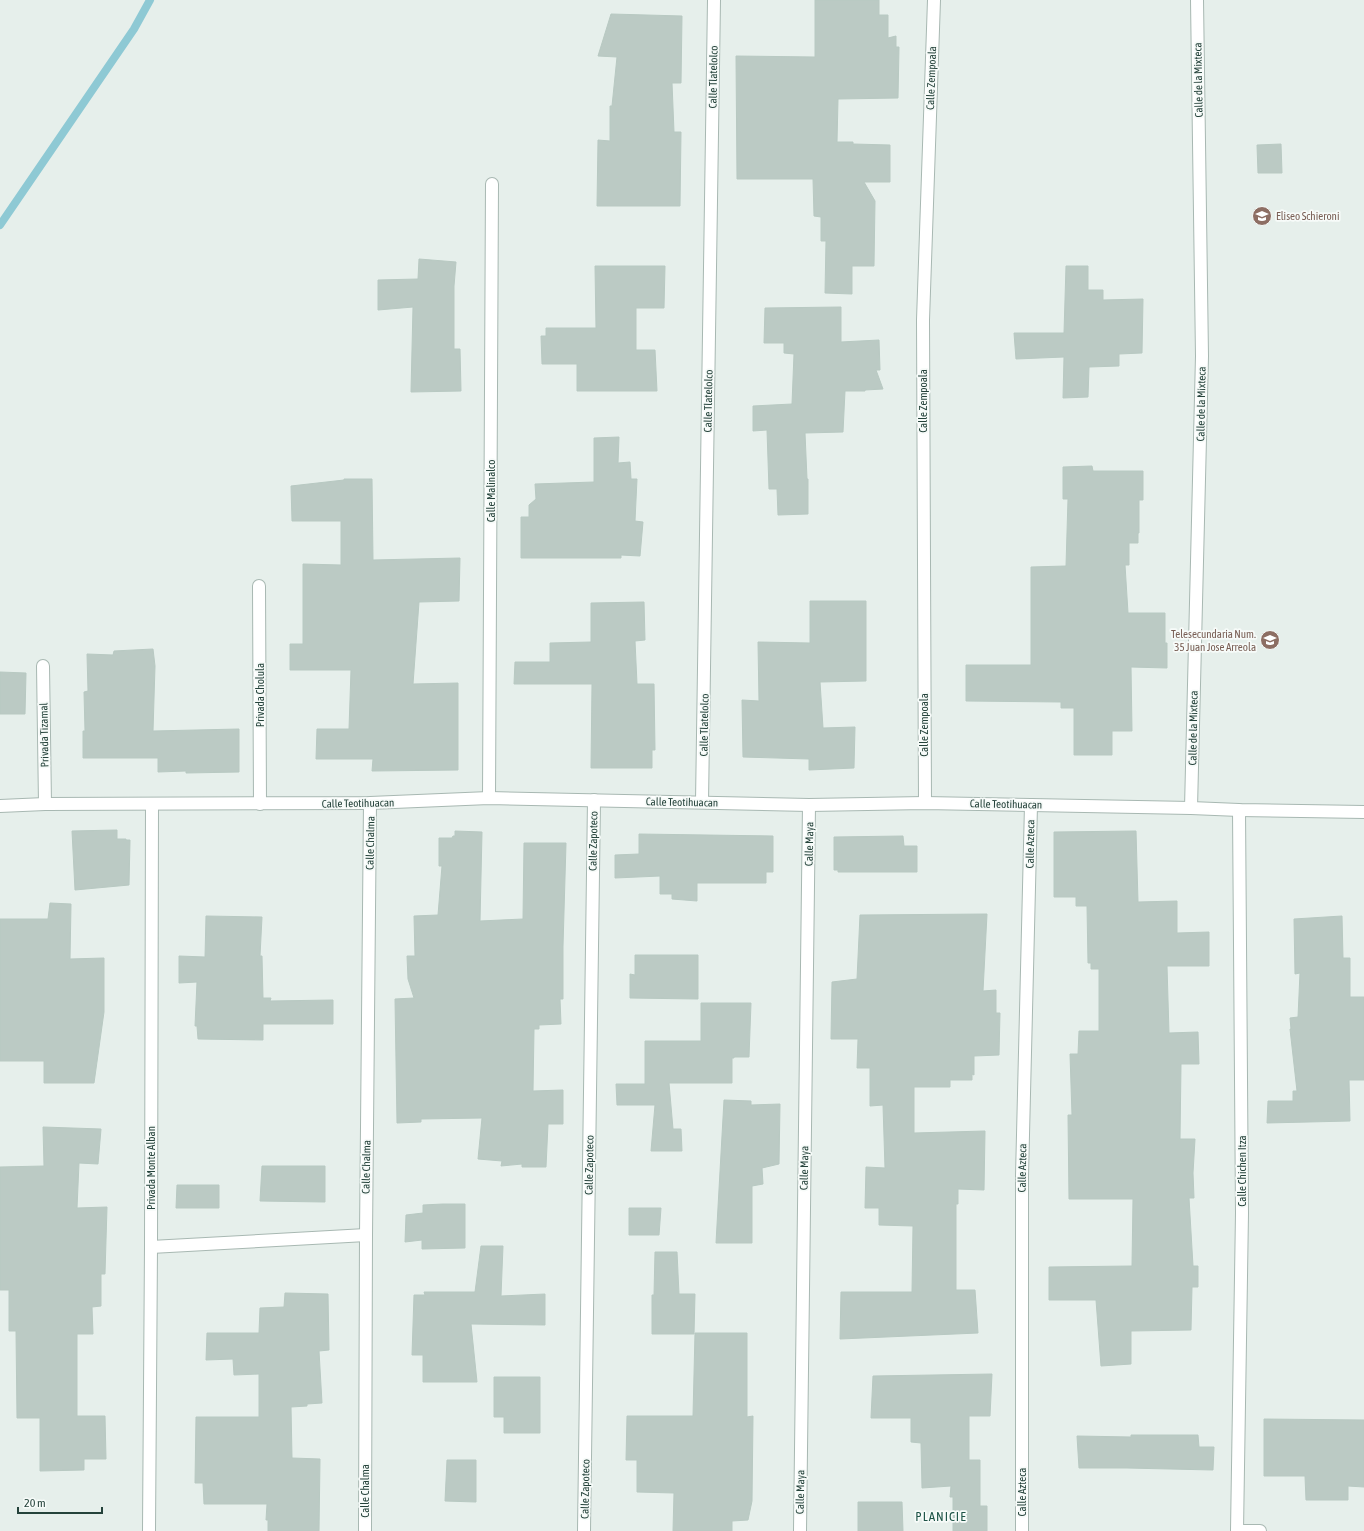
<svg xmlns="http://www.w3.org/2000/svg" width="1364" height="1531" font-family="'Asap Condensed',sans-serif">
  <style>
    .lines { fill: none; stroke-linecap: round; stroke-linejoin: round }
    .stream { stroke: #8ec9d4; stroke-width: 8 }
    .building { fill: #bbcac4; stroke: #b8c9c2 }
    .minor-casing { stroke: #a8b8b2; stroke-width: 14 }
    .minor { stroke: #fff; stroke-width: 12 }
    .labels { text-anchor: middle; stroke-width: 3.5; stroke-linejoin: round; paint-order: stroke }
    .street-label { font-size: 11px; fill: #24423a; stroke: #f7fbf9 }
    .education-label { font-size: 11px; fill: #785e54; stroke: #f7fbf9; text-anchor: start }
    .quarter-label { font-size: 13px; letter-spacing: 1px; fill: #1f5548; stroke: #f7fbf9 }
  </style>
  <rect width="100%" height="100%" fill="#e6efeb"/>
  <g class="lines">
    <polyline class="stream" points="0,225 134,29 150,0"/>
  </g>
  <g class="building">
    <polygon points="815,0 879,0 879,15 888,15 888,38 896,36 896,47 899,47 898,98 838,99 837,142 853,142 853,144 890,145 890,182 864,182 875,201 874,266 852,266 852,294 825,293 826,241 821,241 821,217 814,216 813,179 737,179 736,56 815,57"/>
    <polygon points="611,14 682,16 681,83 672,83 674,132 681,132 680,206 597,206 598,140 610,141 610,106 612,106 617,57 598,56"/>
    <polygon points="1281,144 1282,173 1258,173 1257,145"/>
    <polygon points="419,259 456,262 454,286 454,349 460,349 461,391 411,392 413,307 378,310 378,280 418,279"/>
    <polygon points="595,266 665,266 664,308 636,308 636,350 655,350 657,391 577,391 577,364 542,364 541,336 546,336 546,328 596,328"/>
    <polygon points="1066,266 1088,266 1088,290 1103,290 1103,300 1143,299 1142,353 1119,354 1119,366 1089,367 1088,397 1063,398 1064,357 1016,359 1014,333 1064,333"/>
    <polygon points="841,307 841,342 879,340 880,370 876,370 883,389 865,390 865,391 845,391 843,432 805,433 807,479 808,479 808,514 778,515 777,489 769,489 767,430 753,431 753,406 792,404 794,354 784,353 784,343 764,343 765,308"/>
    <polygon points="619,437 618,463 630,462 631,479 637,479 635,521 643,522 640,556 621,555 621,558 521,558 521,517 529,517 529,505 536,499 535,484 594,482 594,438"/>
    <polygon points="1092,466 1093,471 1143,471 1143,500 1139,500 1139,533 1138,533 1138,543 1129,543 1129,565 1125,565 1128,613 1165,613 1165,643 1167,643 1167,668 1131,667 1132,731 1112,731 1112,755 1074,755 1074,708 1061,708 1061,702 966,701 966,665 1031,665 1031,567 1066,566 1068,499 1063,499 1063,467"/>
    <polygon points="344,479 372,479 373,560 460,558 459,601 419,602 413,684 458,683 458,770 372,771 373,759 316,759 317,729 349,729 351,670 290,670 290,644 303,644 303,564 341,565 341,521 292,521 291,486 344,480"/>
    <polygon points="810,601 866,601 866,681 820,682 823,728 855,727 854,768 809,770 809,759 743,757 742,700 759,701 758,642 810,643"/>
    <polygon points="644,602 645,640 635,641 637,684 654,684 655,750 652,750 652,768 591,768 592,684 514,684 515,662 550,662 550,643 591,642 591,603"/>
    <polygon points="153,649 155,666 153,731 239,729 239,772 186,773 186,771 158,772 158,758 83,758 83,731 85,731 84,692 88,691 87,654 113,655 114,651"/>
    <polygon points="0,672 26,673 25,714 0,714"/>
    <polygon points="117,830 117,839 126,839 126,840 130,840 129,885 75,890 72,831"/>
    <polygon points="455,831 482,832 480,921 523,919 524,843 566,843 563,946 563,999 560,999 561,1024 539,1025 539,1029 534,1029 533,1091 563,1090 563,1124 548,1124 546,1167 522,1167 522,1164 501,1166 502,1161 478,1159 482,1118 421,1119 421,1122 397,1123 395,999 414,998 408,979 407,956 415,956 414,916 438,915 442,866 439,866 439,838 452,838 453,836 455,836"/>
    <polygon points="1136,831 1138,902 1177,901 1177,933 1209,932 1209,966 1167,966 1169,1033 1198,1032 1199,1064 1181,1064 1180,1139 1195,1139 1193,1173 1194,1198 1189,1198 1193,1266 1198,1266 1198,1287 1192,1287 1191,1330 1131,1331 1131,1364 1101,1366 1096,1300 1049,1300 1049,1267 1132,1266 1133,1199 1069,1199 1068,1115 1072,1115 1070,1054 1078,1054 1079,1031 1099,1031 1099,969 1091,969 1091,963 1088,963 1087,906 1076,906 1076,897 1054,897 1054,832"/>
    <polygon points="639,834 773,836 773,872 766,872 766,883 697,883 697,901 672,899 672,894 660,894 660,876 615,878 615,855 639,854"/>
    <polygon points="903,836 904,846 917,846 917,872 838,872 838,870 834,870 834,837"/>
    <polygon points="50,903 71,904 70,959 104,958 104,1012 94,1083 44,1083 44,1061 0,1061 0,919 48,919"/>
    <polygon points="987,914 983,991 996,990 996,1013 1000,1013 999,1055 974,1056 974,1075 972,1074 972,1080 950,1080 950,1087 914,1087 914,1133 985,1131 984,1190 958,1189 958,1204 956,1204 956,1290 975,1290 978,1333 840,1339 841,1292 912,1292 913,1226 879,1225 879,1208 865,1208 866,1167 885,1168 883,1105 870,1106 870,1068 857,1068 858,1039 831,1039 832,982 857,979 860,915"/>
    <polygon points="206,916 262,917 260,956 262,956 263,998 271,998 270,1001 333,1000 333,1024 263,1024 263,1040 198,1039 197,1026 195,1026 197,982 179,983 179,956 205,957"/>
    <polygon points="1342,916 1343,958 1350,958 1350,997 1364,997 1364,1080 1349,1080 1350,1121 1267,1123 1268,1101 1293,1101 1293,1091 1297,1091 1290,1029 1291,1029 1290,1018 1298,1017 1300,973 1295,974 1294,919"/>
    <polygon points="635,955 698,955 698,999 630,998 630,974 635,975"/>
    <polygon points="701,1003 751,1003 749,1057 734,1057 734,1058 732,1058 732,1083 669,1083 673,1129 681,1129 682,1151 651,1151 655,1105 617,1105 616,1084 645,1084 645,1041 701,1041"/>
    <polygon points="724,1100 751,1101 751,1105 780,1104 779,1164 762,1168 763,1184 752,1186 752,1243 716,1243"/>
    <polygon points="43,1127 101,1129 98,1164 79,1163 77,1208 107,1207 105,1274 101,1274 101,1306 92,1307 93,1334 77,1334 77,1416 105,1416 106,1459 84,1459 84,1470 40,1471 40,1418 17,1418 16,1331 9,1331 9,1290 0,1290 0,1167 44,1166"/>
    <polygon points="262,1166 325,1166 325,1202 260,1201"/>
    <polygon points="177,1185 219,1185 219,1208 176,1208"/>
    <polygon points="443,1204 465,1204 465,1248 422,1249 422,1240 405,1242 406,1215 423,1213 423,1205"/>
    <polygon points="629,1208 661,1208 659,1235 629,1235"/>
    <polygon points="481,1246 503,1246 501,1296 545,1294 545,1325 471,1324 477,1382 423,1382 423,1355 412,1355 414,1295 425,1295 424,1292 475,1292"/>
    <polygon points="655,1252 677,1252 679,1294 695,1294 694,1334 652,1334 652,1295 654,1295"/>
    <polygon points="285,1293 328,1294 329,1350 319,1351 322,1403 307,1404 307,1406 291,1407 292,1458 320,1459 319,1531 268,1531 268,1520 266,1520 267,1504 204,1504 203,1483 195,1483 196,1417 259,1417 259,1374 234,1375 233,1359 206,1360 207,1333 259,1333 260,1308 284,1307"/>
    <polygon points="695,1333 747,1333 747,1417 753,1416 752,1501 748,1520 732,1521 732,1531 673,1531 674,1493 637,1492 637,1460 626,1460 627,1416 693,1416"/>
    <polygon points="992,1374 990,1416 969,1416 969,1460 980,1460 980,1506 987,1506 987,1531 953,1531 953,1497 950,1497 951,1486 922,1488 921,1443 911,1442 911,1418 871,1418 873,1376"/>
    <polygon points="494,1377 540,1377 540,1433 504,1433 504,1417 494,1417"/>
    <polygon points="1264,1419 1364,1420 1364,1487 1348,1486 1348,1500 1306,1500 1305,1476 1264,1476"/>
    <polygon points="1131,1435 1198,1435 1199,1447 1214,1447 1213,1470 1127,1468 1079,1468 1077,1436 1131,1437"/>
    <polygon points="447,1460 476,1460 476,1502 445,1501"/>
    <polygon points="858,1502 902,1502 903,1531 858,1531"/>
  </g>
  <g class="lines">
    <defs>
      <g id="minor">
        <polyline points="259,586 260,804"/>
        <polyline points="43,666 45,804"/>
        <polyline points="489,798 492,184"/>
        <polyline points="702,802 714,0"/>
        <polyline points="925,803 923,320 934,0"/>
        <polyline points="0,806 45,804 370,803 489,798 809,805 925,803 1031,805 1191,808 1239,810 1364,812"/>
        <polyline points="1191,808 1202,356 1197,0"/>
        <polyline points="151,1247 366,1235"/>
        <polyline points="149,1531 151,1247 152,804"/>
        <polyline points="365,1531 366,1235 370,803"/>
        <polyline points="584,1531 594,800"/>
        <polyline points="800,1531 809,805"/>
        <polyline points="1022,1531 1022,1176 1031,805"/>
        <polyline points="1237,1531 1242,1213 1239,810"/>
        <polyline points="1237,1531 1260,1531"/>
      </g>
    </defs>
    <use href="#minor" class="minor-casing"/>
    <use href="#minor" class="minor"/>
  </g>
  <defs>
    <symbol id="school-disc" viewBox="-11 -11 22 22"><circle r="9.5" fill="#8d6e63" stroke="#f7fbf9"/><path d="M0-5L7-2L0 1L-7-2ZM-4 1L0 2.5L4 1V4Q0 6-4 4Z" fill="#fff"/></symbol>
  </defs>
  <g fill-rule="evenodd">
    <use href="#school-disc" x="1251" y="205" width="22" height="22"/>
    <use href="#school-disc" x="1259" y="629" width="22" height="22"/>
  </g>
  <g class="labels">
    <g class="street-label">
      <text transform="translate(713 77) rotate(-89)" y="4">Calle Tlatelolco</text>
      <text transform="translate(931 78) rotate(-88)" y="4">Calle Zempoala</text>
      <text transform="translate(1198 80) rotate(-91)" y="4">Calle de la Mixteca</text>
      <text transform="translate(708 401) rotate(-89)" y="4">Calle Tlatelolco</text>
      <text transform="translate(923 401) rotate(-90)" y="4">Calle Zempoala</text>
      <text transform="translate(1201 404) rotate(-89)" y="4">Calle de la Mixteca</text>
      <text transform="translate(491 491) rotate(-90)" y="4">Calle Malinalco</text>
      <text transform="translate(260 695) rotate(-90)" y="4">Privada Cholula</text>
      <text transform="translate(704 725) rotate(-89)" y="4">Calle Tlatelolco</text>
      <text transform="translate(924 725) rotate(-90)" y="4">Calle Zempoala</text>
      <text transform="translate(1193 728) rotate(-89)" y="4">Calle de la Mixteca</text>
      <text transform="translate(44 735) rotate(-91)" y="4">Privada Tizamal</text>
      <text transform="translate(682 802) rotate(1)" y="4">Calle Teotihuacan</text>
      <text transform="translate(358 803) rotate(-1)" y="4">Calle Teotihuacan</text>
      <text transform="translate(1006 804) rotate(1)" y="4">Calle Teotihuacan</text>
      <text transform="translate(593 841) rotate(-89)" y="4">Calle Zapoteco</text>
      <text transform="translate(370 843) rotate(-89)" y="4">Calle Chalma</text>
      <text transform="translate(809 844) rotate(-89)" y="4">Calle Maya</text>
      <text transform="translate(1030 844) rotate(-89)" y="4">Calle Azteca</text>
      <text transform="translate(589 1165) rotate(-89)" y="4">Calle Zapoteco</text>
      <text transform="translate(366 1167) rotate(-89)" y="4">Calle Chalma</text>
      <text transform="translate(151 1168) rotate(-90)" y="4">Privada Monte Alban</text>
      <text transform="translate(804 1168) rotate(-89)" y="4">Calle Maya</text>
      <text transform="translate(1022 1168) rotate(-89)" y="4">Calle Azteca</text>
      <text transform="translate(1242 1171) rotate(-90)" y="4">Calle Chichen Itza</text>
      <text transform="translate(585 1489) rotate(-89)" y="4">Calle Zapoteco</text>
      <text transform="translate(365 1491) rotate(-90)" y="4">Calle Chalma</text>
      <text transform="translate(800 1492) rotate(-89)" y="4">Calle Maya</text>
      <text transform="translate(1022 1492) rotate(-90)" y="4">Calle Azteca</text>
    </g>
    <g class="education-label">
      <text x="1276" y="220">Eliseo Schieroni</text>
      <text x="1256" y="638" text-anchor="end">Telesecundaria Num.<tspan x="1256" dy="13">35 Juan Jose Arreola</tspan></text>
    </g>
    <g class="quarter-label">
      <text x="941" y="1521">PLANICIE</text>
    </g>
  </g>
  <path d="M18 1507v6h84v-6" fill="none" stroke="#24423a" stroke-width="2"/>
  <text x="24" y="1507" font-size="12" fill="#24423a" stroke="#f7fbf9" stroke-width="3" paint-order="stroke">20 m</text>
</svg>
